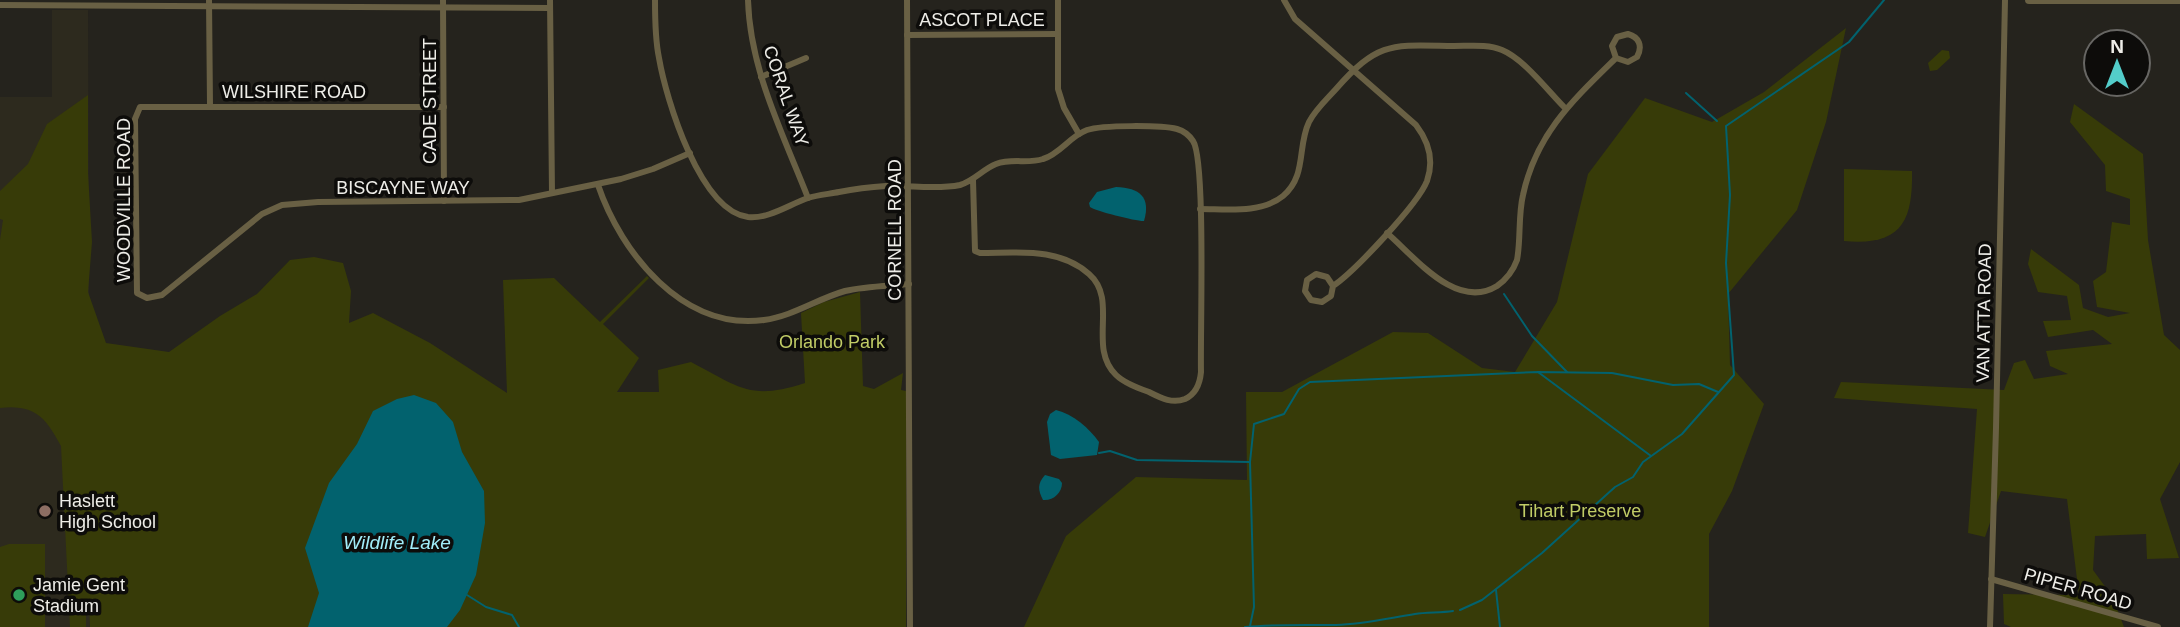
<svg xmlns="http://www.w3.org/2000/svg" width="2180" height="627" font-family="Helvetica,sans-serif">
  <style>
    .built { fill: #2d2a1e }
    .green { fill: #373b08 }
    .water { fill: #02626e }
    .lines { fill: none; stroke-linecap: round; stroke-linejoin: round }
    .stream { stroke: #02626e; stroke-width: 2 }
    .minor { stroke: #696044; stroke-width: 6 }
    .tertiary { stroke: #696044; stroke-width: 8 }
    .education-dot { fill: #8d6e63; stroke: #0d0c0a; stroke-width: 2.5 }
    .leisure-dot { fill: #2e9e5b; stroke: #0d0c0a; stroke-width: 2.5 }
    .labels { text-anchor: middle; stroke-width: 7; stroke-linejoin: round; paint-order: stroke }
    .street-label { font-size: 18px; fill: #eeede8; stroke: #0d0c0a }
    .park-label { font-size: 18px; fill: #c1cc66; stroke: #0d0c0a }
    .poi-label { font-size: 18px; fill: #eeede8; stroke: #0d0c0a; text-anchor: start }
    .water-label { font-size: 19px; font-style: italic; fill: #a2eefa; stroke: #0d0c0a }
  </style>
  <rect width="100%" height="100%" fill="#25231d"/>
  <polygon class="built" points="52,10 88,10 90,627 0,627 0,97 52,97"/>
  <g class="green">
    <polygon points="1846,28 1826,122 1797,210 1728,294 1730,365 1764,404 1732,491 1709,534 1709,627 1024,627 1066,536 1136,477 1247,480 1246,392 1282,392 1393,332 1428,333 1482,368 1515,372 1557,302 1588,174 1645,98 1712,122 1764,92"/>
    <polygon points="1942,50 1949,51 1950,58 1937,70 1930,71 1928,63"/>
    <path d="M88 95V173L92 242 88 292 106 343 169 352 220 316 257 294 290 260 314 257 343 263 351 291 349 323 373 313 430 343 507 393 503 280 554 278 600 322 647 276 649 278 603 324 639 358 617 392H659L658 370 691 362C739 387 750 401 805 383L801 313 824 302 860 292 863 386 874 389 903 373 901 390 906 391V627H90L89 603 86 604V627H70L61 446C46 418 35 404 0 408V240L3 220 0 219V191L28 164 47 124Z"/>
    <polygon points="2074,104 2143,154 2148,240 2164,335 2180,350 2180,462 2160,499 2179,558 2147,559 2146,534 2095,536 2093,570 2112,596 2124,627 2011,627 2004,624 2003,594 2079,595 2067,499 2001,491 1985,537 1968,533 1977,409 1834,398 1841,382 2004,390 2014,363 2025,360 2034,379 2068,374 2050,366 2046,351 2112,344 2093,330 2048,337 2043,321 2071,320 2067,296 2038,292 2028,264 2031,249 2079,285 2083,308 2108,317 2130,313 2097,307 2093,281 2106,272 2112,222 2130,225 2130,199 2106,191 2105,165 2070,122"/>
    <path d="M1844 169 1912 171C1913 223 1900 246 1844 241Z"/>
    <polygon points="9,544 45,544 45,627 0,627 0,547"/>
  </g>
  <g class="water">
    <path d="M1116 187C1140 188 1151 197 1144 221 1139 222 1095 211 1090 207L1089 203 1097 192Z"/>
    <polygon points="414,395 436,403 453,422 462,452 484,491 485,523 476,575 460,610 447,627 308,627 319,593 305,548 329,483 357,444 373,411 397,399"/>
    <path d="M1056 410C1073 414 1089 428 1099 442L1097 455 1060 459 1051 455 1047 422 1050 414Z"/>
    <path d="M1045 475 1059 479 1062 483C1062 493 1053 501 1043 500 1038 490 1037 484 1045 475Z"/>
  </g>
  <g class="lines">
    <g class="stream">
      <polyline points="1686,93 1717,121"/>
      <polyline points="1504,294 1532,336 1567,372"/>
      <polyline points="1538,372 1651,456"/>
      <polyline points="1099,453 1110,451 1137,460 1250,462 1254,607 1250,626"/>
      <polyline points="1250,462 1254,424 1284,414 1299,389 1310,382 1538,372 1612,373 1673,385 1699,384 1718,392"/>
      <polyline points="1496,590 1500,627"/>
      <polyline points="467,595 486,607 512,615 519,627"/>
      <polyline points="1460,610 1482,600 1542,553 1615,487 1633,477 1643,462 1682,434 1734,375 1726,263 1730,195 1726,126 1849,42 1884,0"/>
      <path d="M1245 627C1276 624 1306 625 1336 625 1363 624 1389 618 1415 614 1427 612 1440 613 1453 611"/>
    </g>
    <g class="minor">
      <polyline points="209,0 210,105"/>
      <polyline points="443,0 444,201"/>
      <polyline points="550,0 552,193"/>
      <path d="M655 0C655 19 655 39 659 58 666 99 700 211 748 217 769 219 788 205 808 198 817 195 829 194 839 192 854 189 870 187 886 186 910 185 936 190 960 185 974 181 983 169 996 164 1011 158 1028 164 1043 159 1060 154 1070 136 1087 130 1102 125 1161 125 1177 129 1184 131 1189 135 1193 141 1206 160 1200 337 1201 372 1200 383 1196 394 1185 399 1172 404 1161 398 1149 392 1138 388 1124 383 1116 375 1087 347 1119 300 1089 274 1059 247 1018 253 980 253L975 251 973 180"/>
      <path d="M748 0C750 70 783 134 808 198"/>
      <polyline points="907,0 910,627"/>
      <polyline points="1058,0 1058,89 1064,108 1079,134"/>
      <path d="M1284 0 1295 19 1416 125C1429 142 1434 161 1427 181 1418 204 1354 272 1333 286L1327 277 1316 274 1307 280 1305 291 1311 300 1322 302 1331 296 1333 286"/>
      <polyline points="0,5 550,8"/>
      <polyline points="907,35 1057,34"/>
      <polyline points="761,77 806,58"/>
      <polyline points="444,107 140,107 135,119 137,293 147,298 162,295 262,214 282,205 318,202 519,200 621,179 653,169 690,153"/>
      <path d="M598 185C621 253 683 331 764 320 793 316 817 299 845 291 866 286 888 286 909 284"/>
      <path d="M1200 209C1226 209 1261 214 1283 196 1307 176 1297 147 1309 122 1315 110 1327 99 1336 89 1379 40 1393 45 1454 46 1470 46 1488 44 1502 50 1524 59 1548 91 1565 108"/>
      <path d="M1387 233C1415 257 1456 311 1497 286 1507 279 1513 271 1517 260 1521 239 1518 216 1523 195 1536 134 1573 100 1616 58L1628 62 1637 57C1643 46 1639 37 1628 34L1617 37 1612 46 1616 58"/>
      <polyline points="1991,579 2158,627"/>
      <polyline points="1990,627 1996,428 2005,0"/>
    </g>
    <polyline class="tertiary" points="2029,0 2180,0"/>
  </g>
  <circle class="education-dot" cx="45" cy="511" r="7"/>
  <circle class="leisure-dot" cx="19" cy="595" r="7"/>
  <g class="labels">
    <g class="street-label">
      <text x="982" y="26">ASCOT PLACE</text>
      <text x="294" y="98">WILSHIRE ROAD</text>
      <text transform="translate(786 96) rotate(71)" y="6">CORAL WAY</text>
      <text transform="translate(430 101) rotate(-90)" y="6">CADE STREET</text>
      <text x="403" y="194">BISCAYNE WAY</text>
      <text transform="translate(124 200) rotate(-90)" y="6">WOODVILLE ROAD</text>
      <text transform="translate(895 230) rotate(-90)" y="6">CORNELL ROAD</text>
      <text transform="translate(1984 313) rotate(-89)" y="6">VAN ATTA ROAD</text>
      <text transform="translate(2078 589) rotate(16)" y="6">PIPER ROAD</text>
    </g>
    <g class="park-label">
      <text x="832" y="348">Orlando Park</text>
      <text x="1580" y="517">Tihart Preserve</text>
    </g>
    <g class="poi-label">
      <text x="59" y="507">Haslett<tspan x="59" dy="21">High School</tspan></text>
      <text x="33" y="591">Jamie Gent<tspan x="33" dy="21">Stadium</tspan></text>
    </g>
    <g class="water-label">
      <text x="397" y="549">Wildlife Lake</text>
    </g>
  </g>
  <g transform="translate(2117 63)"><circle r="33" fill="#0d0c0a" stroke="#676663" stroke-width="2"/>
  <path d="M0-5L12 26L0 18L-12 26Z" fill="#53cdca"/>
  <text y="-10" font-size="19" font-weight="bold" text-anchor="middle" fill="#eeede8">N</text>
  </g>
</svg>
